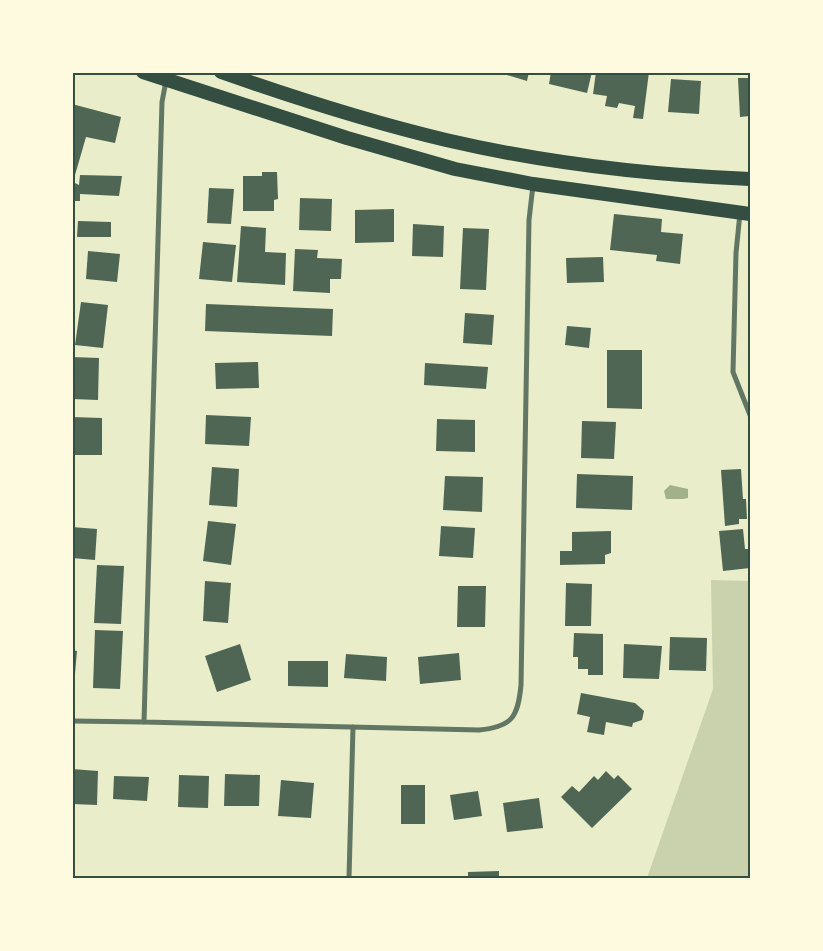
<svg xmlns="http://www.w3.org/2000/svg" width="823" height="951" font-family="Montserrat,sans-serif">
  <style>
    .green { fill: #cad2ad }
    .water { fill: #a3b18a }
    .building { fill: #4f6655 }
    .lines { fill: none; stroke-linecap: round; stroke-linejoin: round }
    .minor { stroke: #617663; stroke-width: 5 }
    .trunk { stroke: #344e41; stroke-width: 14 }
    .neatline { fill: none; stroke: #344e41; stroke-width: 2 }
  </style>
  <rect width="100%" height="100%" fill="#e9edc9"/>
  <polygon class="green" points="711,580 750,581 750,878 647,878 713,689"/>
  <polygon class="water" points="670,485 688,489 688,498 683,499 666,499 664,491"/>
  <g class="building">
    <polygon points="497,72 529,72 527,81"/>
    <polygon points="551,72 592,72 587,93 549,84"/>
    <polygon points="596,72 649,72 643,119 633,118 635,106 619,103 617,108 605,106 607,96 593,94"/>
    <polygon points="738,78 750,78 750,116 740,117"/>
    <polygon points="671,79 701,81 699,114 668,112"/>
    <polygon points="72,104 121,117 115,143 86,137 73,182 79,185 80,175 122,176 119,196 80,194 80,201 72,201"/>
    <polygon points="262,172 277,172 278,199 274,200 274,211 243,211 243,176 262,176"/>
    <polygon points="209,188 234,189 231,224 207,223"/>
    <polygon points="300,198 332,199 331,231 299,230"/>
    <polygon points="394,209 394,242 355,243 355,210"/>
    <polygon points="614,214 662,219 661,232 683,234 680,264 656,261 657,255 610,250"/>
    <polygon points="78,221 111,222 111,237 77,237"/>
    <polygon points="413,224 444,226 443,257 412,256"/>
    <polygon points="241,226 266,228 265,252 286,253 285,285 237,282"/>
    <polygon points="463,228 489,229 486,290 460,289"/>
    <polygon points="203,242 236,245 232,282 199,279"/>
    <polygon points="295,249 318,250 317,258 342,259 341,279 330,279 330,293 293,291"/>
    <polygon points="88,251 120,254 117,282 86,279"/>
    <polygon points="603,257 604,282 567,283 566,258"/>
    <polygon points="81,302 108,305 103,348 75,345"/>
    <polygon points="206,304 333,309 332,336 205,331"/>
    <polygon points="465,313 494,315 492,345 463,343"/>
    <polygon points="567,326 591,328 589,348 565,345"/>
    <polygon points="607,350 642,350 642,409 607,408"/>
    <polygon points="72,357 99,358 98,400 72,399"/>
    <polygon points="258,362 259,388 216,389 215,363"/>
    <polygon points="425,363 488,367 486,389 424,385"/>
    <polygon points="206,415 251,417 249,446 205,444"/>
    <polygon points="72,417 102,418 102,455 72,455"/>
    <polygon points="437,419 475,420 475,452 436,451"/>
    <polygon points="582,421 616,422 614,459 581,458"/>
    <polygon points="212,467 239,469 237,507 209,505"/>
    <polygon points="741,469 743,499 746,499 747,519 739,519 739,524 725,526 721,470"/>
    <polygon points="577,474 633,476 632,510 576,508"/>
    <polygon points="445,476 483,477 482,512 443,510"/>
    <polygon points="208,521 236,524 231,565 203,561"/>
    <polygon points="441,526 475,528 473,558 439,556"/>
    <polygon points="72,527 97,529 95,560 72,558"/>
    <polygon points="743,529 745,549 750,549 750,568 723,571 719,531"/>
    <polygon points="611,531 611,553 605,555 605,564 560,565 560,551 572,551 572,532"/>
    <polygon points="97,565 124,566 121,624 94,623"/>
    <polygon points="205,581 231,583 228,623 203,621"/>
    <polygon points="566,583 592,584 591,626 565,626"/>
    <polygon points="458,586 486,586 485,627 457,627"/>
    <polygon points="95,630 123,631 120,689 93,688"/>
    <polygon points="574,633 603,634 603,675 588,675 588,669 578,669 578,657 573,657"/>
    <polygon points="670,637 707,638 706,671 669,670"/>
    <polygon points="240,644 251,680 217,692 205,656"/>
    <polygon points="624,644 662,646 659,679 623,678"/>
    <polygon points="72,650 77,651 74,685 72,685"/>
    <polygon points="459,653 461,680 420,684 418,657"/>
    <polygon points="346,654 387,657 386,681 344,678"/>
    <polygon points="288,661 328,661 328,687 288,686"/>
    <polygon points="581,693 635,703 644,711 642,720 633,723 632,727 606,722 604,735 587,732 590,717 577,714"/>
    <polygon points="72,769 98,771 97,805 72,804"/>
    <polygon points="606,771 614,779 618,775 632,789 592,828 561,797 572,786 579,792 594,776 598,780"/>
    <polygon points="225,774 260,775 259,806 224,806"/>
    <polygon points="179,775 209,776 208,808 178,807"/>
    <polygon points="114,776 149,777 147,801 113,799"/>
    <polygon points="281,780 314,783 311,818 278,816"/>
    <rect x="401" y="785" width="24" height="39"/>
    <polygon points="478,791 482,816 454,820 450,795"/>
    <polygon points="539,798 543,828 507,832 503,803"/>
    <polygon points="499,871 499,878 468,878 468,872"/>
  </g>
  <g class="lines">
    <g class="minor">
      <path d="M166 81 162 102 144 722 479 730C513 727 518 716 521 685L529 220 533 185"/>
      <polyline points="740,213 736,253 733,372 750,415"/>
      <polyline points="72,721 144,722"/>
      <polyline points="349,878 353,727"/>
    </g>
    <g class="trunk">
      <polyline points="143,72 347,138 455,169 533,184 750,214"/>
      <path d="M221 72C295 98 370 122 446 140 545 163 649 175 750 179"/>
    </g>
  </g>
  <rect width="823" height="951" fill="none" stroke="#fefae0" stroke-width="148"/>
  <rect x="74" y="74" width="675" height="803" class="neatline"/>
</svg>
